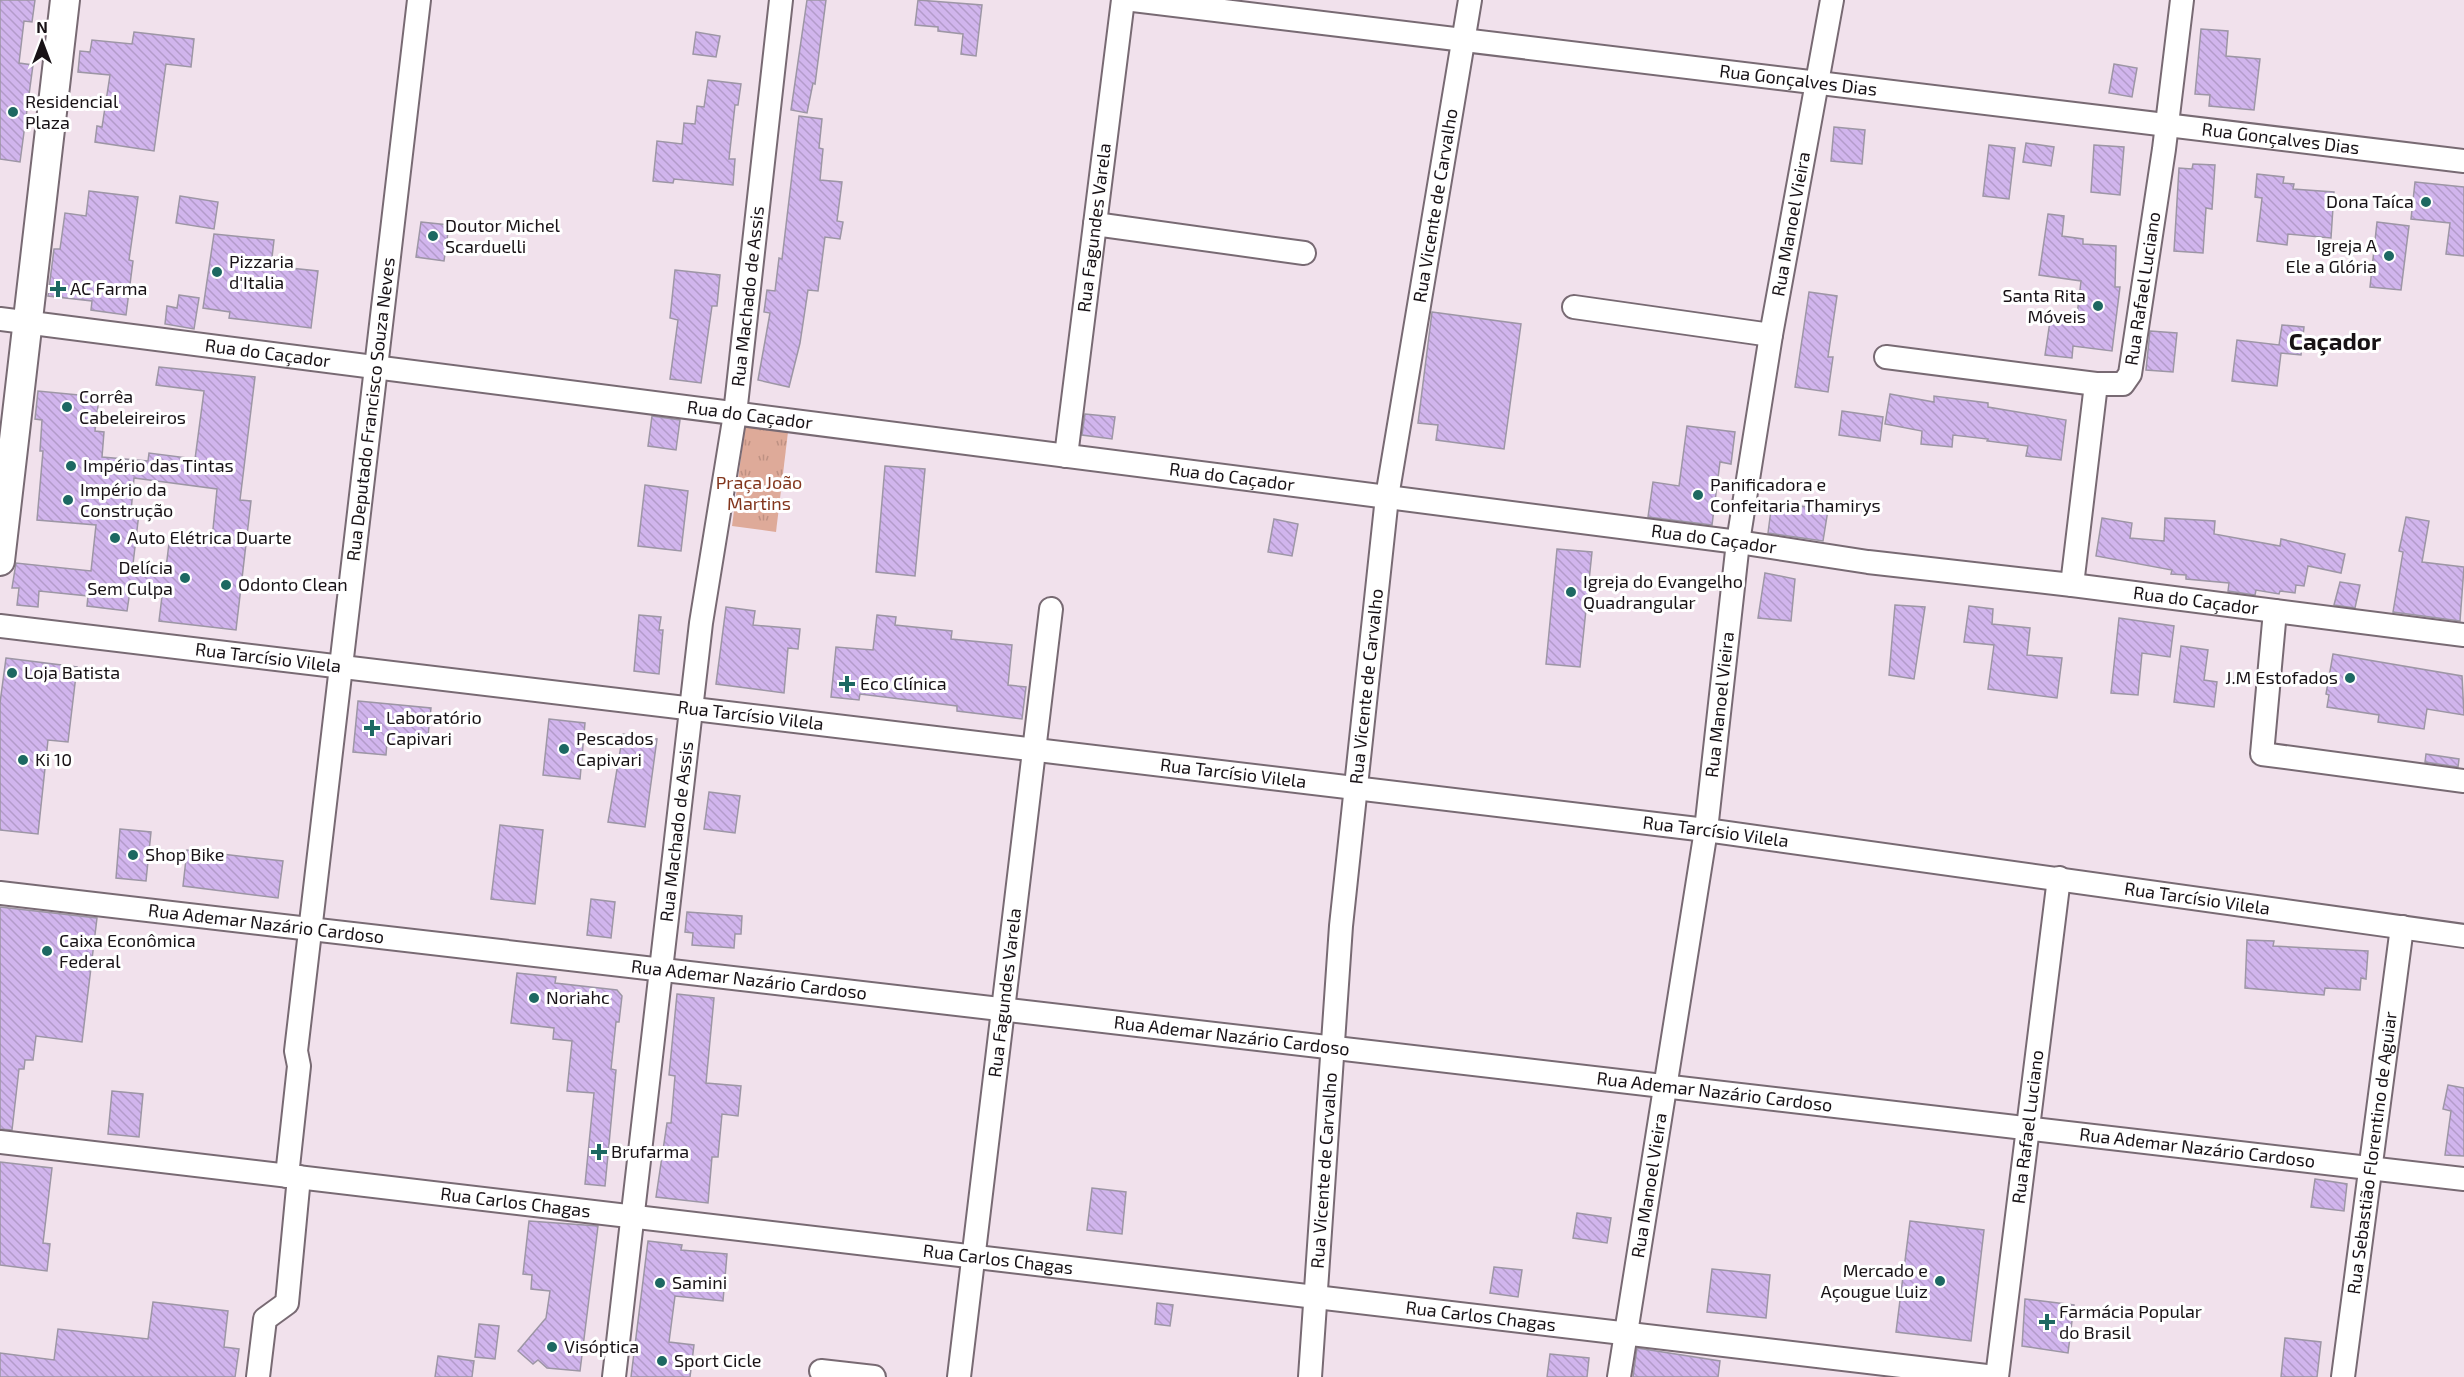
<svg xmlns="http://www.w3.org/2000/svg" width="2464" height="1377" font-family="'Exo 2',sans-serif">
  <style>
    .grass { fill: url(#grass-tufts) }
    .building { fill: url(#building-back-hatch); stroke: #9d96a5; stroke-width: 1.5; fill-rule: evenodd }
    .lines { fill: none; stroke-linecap: round; stroke-linejoin: round }
    .minor-casing { stroke: #786a73; stroke-width: 26 }
    .tertiary-casing { stroke: #786a73; stroke-width: 32 }
    .minor { stroke: #fff; stroke-width: 22 }
    .tertiary { stroke: #fff; stroke-width: 28 }
    .poi-dot { fill: #1d6862; stroke: #fff; stroke-width: 2 }
    .labels { text-anchor: middle; stroke-width: 6; stroke-linejoin: round; paint-order: stroke }
    .street-label { font-size: 18px; fill: #181216; stroke: #fff }
    .poi-label { font-size: 18px; fill: #181216; stroke: #fff; text-anchor: start }
    .park-label { font-size: 18px; fill: #82351c; stroke: #fff }
    .district-label { font-size: 24px; font-weight: bold; fill: #181216; stroke: #fff }
  </style>
  <defs>
    <pattern id="grass-tufts" width="24" height="20" patternUnits="userSpaceOnUse" patternTransform="scale(1.5)"><rect width="24" height="20" fill="#deaa99"/><path d="M3 7l-1-3M5 7V3M7 7l1-3M15 17l-1-3M17 17v-4M19 17l1-3" fill="none" stroke="#be9183"/></pattern>
    <pattern id="building-back-hatch" width="6" height="6" patternUnits="userSpaceOnUse" patternTransform="scale(1.5)"><rect width="6" height="6" fill="#d1b5ed"/><path d="M-1 5l2 2M0 0l6 6M5-1l2 2" fill="none" stroke="#b39bca"/></pattern>
  </defs>
  <rect width="100%" height="100%" fill="#f1e1ec"/>
  <polygon class="grass" points="745,426 788,432 776,532 732,526"/>
  <g class="building">
    <polygon points="0,0 35,0 32,22 24,21 19,63 33,65 20,162 0,159"/>
    <polygon points="807,0 826,0 815,84 813,83 807,113 791,110"/>
    <polygon points="918,0 982,5 976,56 961,54 963,34 938,31 938,27 915,25"/>
    <polygon points="2201,29 2228,31 2226,56 2260,59 2254,110 2209,106 2210,95 2195,94"/>
    <polygon points="134,32 194,39 191,67 166,64 154,151 95,142 97,126 102,127 110,75 78,72 80,51 90,52 92,40 132,44"/>
    <polygon points="696,32 720,36 716,57 693,54"/>
    <polygon points="2114,64 2137,68 2132,97 2109,93"/>
    <polygon points="708,80 741,84 738,105 735,105 729,159 735,159 733,185 674,179 673,183 653,181 657,141 682,144 684,123 695,124 697,106 704,107"/>
    <polygon points="799,116 822,119 819,148 823,149 820,180 842,182 837,221 843,222 840,239 825,237 818,291 808,290 800,343 789,387 758,380 770,313 764,312 767,290 775,291 779,258 782,259"/>
    <polygon points="1834,127 1865,130 1862,164 1831,161"/>
    <polygon points="2026,143 2054,147 2051,166 2023,162"/>
    <polygon points="1989,145 2015,148 2009,199 1983,196"/>
    <polygon points="2094,145 2124,147 2120,195 2091,192"/>
    <polygon points="2193,164 2215,165 2212,209 2206,208 2203,253 2174,251 2179,168 2192,169"/>
    <polygon points="2257,174 2284,177 2283,183 2294,184 2293,189 2334,192 2331,238 2288,234 2287,245 2257,241 2262,198 2255,197"/>
    <polygon points="2415,182 2464,187 2464,256 2446,254 2450,223 2411,219"/>
    <polygon points="89,191 138,197 129,260 133,261 126,315 91,310 92,301 48,296 54,249 60,249 65,213 86,216"/>
    <polygon points="180,196 218,202 214,229 176,223"/>
    <polygon points="2048,214 2064,216 2062,236 2083,239 2083,244 2116,246 2115,287 2120,287 2112,351 2073,346 2072,358 2045,355 2050,321 2076,324 2081,281 2039,275"/>
    <polygon points="421,222 449,225 444,261 416,257"/>
    <polygon points="2377,222 2409,226 2401,290 2370,287"/>
    <polygon points="214,234 274,240 271,266 318,271 311,328 229,318 230,312 203,308"/>
    <polygon points="675,270 720,275 717,306 712,306 701,383 670,379 678,320 670,318"/>
    <polygon points="1809,292 1837,296 1828,357 1833,357 1828,392 1795,387"/>
    <polygon points="179,295 199,298 194,329 165,324 167,306 177,308"/>
    <polygon points="1432,312 1521,324 1504,449 1436,440 1438,425 1418,423"/>
    <polygon points="2282,325 2304,327 2301,355 2281,353 2277,386 2232,381 2237,340 2279,345"/>
    <polygon points="2150,331 2177,333 2173,372 2146,370"/>
    <path d="M159 367 255 377 240 500 251 501 236 630 159 621 163 588 131 584 127 611 87 606 88 596 39 591 38 607 17 605 19 588H12L16 563 91 571 96 525 37 520 43 451H40L42 420 35 419 38 391 99 397 95 431 104 432 102 457 148 461 149 453 195 459 204 391 156 385ZM134 478 217 489 212 539 170 535 166 568 133 564 139 513 131 512Z"/>
    <polygon points="1890,394 1934,402 1934,396 1988,403 1988,407 2066,420 2061,460 2026,456 2028,446 1987,441 1988,439 1953,435 1952,447 1921,444 1922,431 1885,424"/>
    <polygon points="1842,411 1883,417 1880,441 1839,435"/>
    <polygon points="1085,414 1115,417 1112,439 1082,435"/>
    <polygon points="652,416 680,420 676,450 648,446"/>
    <polygon points="1687,426 1735,432 1731,464 1720,462 1712,525 1648,517 1653,482 1679,486"/>
    <polygon points="885,466 925,469 915,576 876,572"/>
    <polygon points="645,485 688,491 681,551 638,546"/>
    <polygon points="1772,502 1828,510 1823,541 1768,533"/>
    <polygon points="2406,517 2429,521 2422,562 2464,567 2460,621 2393,612 2403,552 2399,551"/>
    <polygon points="2102,518 2132,523 2130,538 2164,541 2165,518 2215,521 2214,534 2280,546 2281,539 2345,554 2341,573 2308,566 2304,586 2296,585 2295,593 2280,591 2279,594 2256,590 2255,595 2228,591 2229,583 2186,579 2186,575 2171,574 2172,570 2096,556"/>
    <polygon points="1274,519 1298,524 1292,556 1268,552"/>
    <polygon points="1557,549 1592,552 1580,667 1546,664"/>
    <polygon points="1765,573 1795,579 1791,621 1758,618"/>
    <polygon points="2340,582 2360,585 2355,608 2334,605"/>
    <polygon points="1895,605 1925,607 1914,679 1889,675"/>
    <polygon points="1969,606 1993,609 1992,624 2030,628 2027,655 2062,658 2057,698 1988,689 1994,645 1964,642"/>
    <polygon points="726,607 755,611 753,625 800,629 798,649 788,648 784,693 716,684"/>
    <polygon points="639,615 661,617 659,630 663,630 659,674 634,671"/>
    <polygon points="877,615 896,617 895,625 952,631 951,639 1012,645 1008,685 1026,687 1022,719 957,711 957,706 860,694 859,700 831,697 836,647 873,650"/>
    <polygon points="2119,618 2174,626 2170,657 2142,653 2138,695 2111,693"/>
    <polygon points="2181,646 2208,650 2204,680 2217,682 2214,707 2174,702"/>
    <polygon points="2333,654 2462,676 2464,715 2427,709 2424,729 2378,722 2379,715 2327,707 2329,695 2326,694"/>
    <polygon points="6,658 77,667 68,742 48,740 38,834 0,830 0,703"/>
    <polygon points="358,701 431,708 427,745 387,741 386,755 353,752"/>
    <polygon points="549,719 585,723 580,779 543,775"/>
    <polygon points="623,734 657,739 645,827 608,822"/>
    <polygon points="2426,754 2459,759 2458,767 2425,762"/>
    <polygon points="709,792 740,796 735,833 704,829"/>
    <polygon points="500,825 543,830 535,904 491,899"/>
    <polygon points="120,829 151,832 146,881 116,878"/>
    <polygon points="187,850 283,861 278,898 183,886"/>
    <polygon points="591,899 615,902 611,938 587,935"/>
    <polygon points="0,907 97,918 82,1042 36,1036 33,1060 25,1060 24,1069 19,1069 12,1130 0,1129"/>
    <polygon points="687,912 742,916 741,934 735,934 734,948 692,945 693,933 685,932"/>
    <polygon points="2247,940 2274,941 2273,946 2368,951 2366,979 2361,978 2360,990 2325,988 2324,995 2245,988"/>
    <polygon points="517,973 556,977 555,983 617,990 622,996 619,1022 616,1022 611,1069 616,1070 605,1186 585,1184 594,1093 567,1091 572,1041 553,1039 554,1028 511,1023"/>
    <polygon points="677,994 714,998 706,1083 741,1086 738,1116 722,1114 718,1157 712,1157 708,1203 656,1197 667,1123 671,1123 675,1076 669,1075"/>
    <polygon points="2448,1085 2464,1088 2464,1156 2445,1155 2451,1111 2443,1109"/>
    <polygon points="112,1091 143,1094 139,1137 108,1134"/>
    <polygon points="0,1162 52,1168 43,1243 50,1244 47,1271 0,1265"/>
    <polygon points="2315,1179 2347,1184 2344,1211 2311,1207"/>
    <polygon points="1092,1188 1126,1192 1122,1234 1087,1230"/>
    <polygon points="1577,1213 1611,1218 1607,1243 1573,1238"/>
    <polygon points="529,1221 598,1226 580,1371 547,1368 538,1360 533,1364 518,1351 546,1318 550,1291 531,1289 532,1275 523,1274"/>
    <polygon points="1910,1221 1984,1230 1971,1341 1896,1332"/>
    <polygon points="648,1241 682,1245 681,1250 727,1254 723,1301 675,1296 669,1342 694,1345 690,1377 631,1377"/>
    <polygon points="1494,1267 1522,1270 1518,1297 1490,1293"/>
    <polygon points="1712,1269 1770,1275 1766,1318 1707,1312"/>
    <polygon points="2025,1299 2074,1305 2068,1353 2022,1346"/>
    <polygon points="153,1302 228,1311 224,1347 239,1349 235,1377 0,1377 0,1353 54,1360 58,1329 148,1339"/>
    <polygon points="1157,1303 1173,1305 1170,1326 1155,1324"/>
    <polygon points="479,1324 499,1326 495,1359 475,1357"/>
    <polygon points="2285,1338 2321,1342 2317,1377 2281,1377"/>
    <polygon points="1637,1348 1720,1361 1718,1377 1633,1377"/>
    <polygon points="1550,1354 1589,1358 1587,1377 1547,1377"/>
    <polygon points="438,1356 474,1361 472,1377 435,1377"/>
  </g>
  <g class="lines">
    <defs>
      <g id="minor">
        <path id="s1" d="M1133 0 2464 161"/>
        <polyline points="1095,224 1304,253"/>
        <polyline points="1574,307 1771,335"/>
        <path id="s2" d="M0 319 1738 542 1868 562 2072 585 2464 635"/>
        <polyline points="1886,357 2096,384"/>
        <path id="s3" d="M1066 456 1123 0"/>
        <path id="s4" d="M2072 585 2096 384H2123L2130 374 2164 149 2182 0"/>
        <polyline points="2275,611 2262,754 2464,781"/>
        <path id="s5" d="M0 626 1706 830 2464 936"/>
        <path id="s6" d="M0 893 2464 1179"/>
        <path id="s7" d="M0 1142 1995 1377"/>
        <path id="s8" d="M287 1176 299 1066 296 1051 419 0"/>
        <polyline points="821,1371 874,1377"/>
        <polyline points="258,1377 265,1319 287,1303 299,1177"/>
        <path id="s9" d="M614 1377 701 623 735 414 781 0"/>
        <path id="s10" d="M959 1377 1051 609"/>
        <path id="s11" d="M1310 1377 1341 926 1387 497 1470 0"/>
        <path id="s12" d="M1619 1377 1706 830 1738 542 1771 335 1832 0"/>
        <path id="s13" d="M1997 1377 2059 878"/>
        <path id="s14" d="M2343 1377 2402 927"/>
      </g>
      <polyline id="tertiary" points="0,561 65,0"/>
    </defs>
    <use href="#minor" class="minor-casing"/>
    <use href="#tertiary" class="tertiary-casing"/>
    <use href="#minor" class="minor"/>
    <use href="#tertiary" class="tertiary"/>
  </g>
  <g class="poi-dot">
    <circle cx="13" cy="112" r="6"/>
    <circle cx="2426" cy="202" r="6"/>
    <circle cx="433" cy="236" r="6"/>
    <circle cx="2389" cy="256" r="6"/>
    <circle cx="217" cy="272" r="6"/>
    <path d="M55 280h6v6h6v6h-6v6h-6v-6h-6v-6h6z"/>
    <circle cx="2098" cy="306" r="6"/>
    <circle cx="67" cy="407" r="6"/>
    <circle cx="71" cy="466" r="6"/>
    <circle cx="1698" cy="495" r="6"/>
    <circle cx="68" cy="500" r="6"/>
    <circle cx="115" cy="538" r="6"/>
    <circle cx="185" cy="578" r="6"/>
    <circle cx="226" cy="585" r="6"/>
    <circle cx="1571" cy="592" r="6"/>
    <circle cx="12" cy="673" r="6"/>
    <circle cx="2350" cy="678" r="6"/>
    <path d="M844 675h6v6h6v6h-6v6h-6v-6h-6v-6h6z"/>
    <path d="M369 719h6v6h6v6h-6v6h-6v-6h-6v-6h6z"/>
    <circle cx="564" cy="749" r="6"/>
    <circle cx="23" cy="760" r="6"/>
    <circle cx="133" cy="855" r="6"/>
    <circle cx="47" cy="951" r="6"/>
    <circle cx="534" cy="998" r="6"/>
    <path d="M596 1143h6v6h6v6h-6v6h-6v-6h-6v-6h6z"/>
    <circle cx="1940" cy="1281" r="6"/>
    <circle cx="660" cy="1283" r="6"/>
    <path d="M2044 1313h6v6h6v6h-6v6h-6v-6h-6v-6h6z"/>
    <circle cx="552" cy="1347" r="6"/>
    <circle cx="662" cy="1361" r="6"/>
  </g>
  <g class="labels">
    <g class="street-label">
      <text dy="6" stroke="none"><textPath href="#s1" startOffset="670">Rua Gonçalves Dias</textPath></text>
      <text dy="6" stroke="none"><textPath href="#s1" startOffset="1156">Rua Gonçalves Dias</textPath></text>
      <text dy="6" stroke="none"><textPath href="#s11" startOffset="1179">Rua Vicente de Carvalho</textPath></text>
      <text dy="6" stroke="none"><textPath href="#s12" startOffset="1166">Rua Manoel Vieira</textPath></text>
      <text dy="6" stroke="none"><textPath href="#s3" startOffset="230">Rua Fagundes Varela</textPath></text>
      <text dy="6" stroke="none"><textPath href="#s4" startOffset="328">Rua Rafael Luciano</textPath></text>
      <text dy="6" stroke="none"><textPath href="#s9" startOffset="1089">Rua Machado de Assis</textPath></text>
      <text dy="6" stroke="none"><textPath href="#s2" startOffset="270">Rua do Caçador</textPath></text>
      <text dy="6" stroke="none"><textPath href="#s8" startOffset="772">Rua Deputado Francisco Souza Neves</textPath></text>
      <text dy="6" stroke="none"><textPath href="#s2" startOffset="756">Rua do Caçador</textPath></text>
      <text dy="6" stroke="none"><textPath href="#s2" startOffset="1242">Rua do Caçador</textPath></text>
      <text dy="6" stroke="none"><textPath href="#s2" startOffset="1728">Rua do Caçador</textPath></text>
      <text dy="6" stroke="none"><textPath href="#s2" startOffset="2214">Rua do Caçador</textPath></text>
      <text dy="6" stroke="none"><textPath href="#s5" startOffset="270">Rua Tarcísio Vilela</textPath></text>
      <text dy="6" stroke="none"><textPath href="#s11" startOffset="693">Rua Vicente de Carvalho</textPath></text>
      <text dy="6" stroke="none"><textPath href="#s12" startOffset="680">Rua Manoel Vieira</textPath></text>
      <text dy="6" stroke="none"><textPath href="#s5" startOffset="756">Rua Tarcísio Vilela</textPath></text>
      <text dy="6" stroke="none"><textPath href="#s5" startOffset="1242">Rua Tarcísio Vilela</textPath></text>
      <text dy="6" stroke="none"><textPath href="#s9" startOffset="549">Rua Machado de Assis</textPath></text>
      <text dy="6" stroke="none"><textPath href="#s5" startOffset="1728">Rua Tarcísio Vilela</textPath></text>
      <text dy="6" stroke="none"><textPath href="#s5" startOffset="2214">Rua Tarcísio Vilela</textPath></text>
      <text dy="6" stroke="none"><textPath href="#s6" startOffset="268">Rua Ademar Nazário Cardoso</textPath></text>
      <text dy="6" stroke="none"><textPath href="#s6" startOffset="754">Rua Ademar Nazário Cardoso</textPath></text>
      <text dy="6" stroke="none"><textPath href="#s10" startOffset="387">Rua Fagundes Varela</textPath></text>
      <text dy="6" stroke="none"><textPath href="#s6" startOffset="1240">Rua Ademar Nazário Cardoso</textPath></text>
      <text dy="6" stroke="none"><textPath href="#s6" startOffset="1726">Rua Ademar Nazário Cardoso</textPath></text>
      <text dy="6" stroke="none"><textPath href="#s13" startOffset="252">Rua Rafael Luciano</textPath></text>
      <text dy="6" stroke="none"><textPath href="#s6" startOffset="2212">Rua Ademar Nazário Cardoso</textPath></text>
      <text dy="6" stroke="none"><textPath href="#s14" startOffset="226">Rua Sebastião Florentino de Aguiar</textPath></text>
      <text dy="6" stroke="none"><textPath href="#s11" startOffset="207">Rua Vicente de Carvalho</textPath></text>
      <text dy="6" stroke="none"><textPath href="#s12" startOffset="194">Rua Manoel Vieira</textPath></text>
      <text dy="6" stroke="none"><textPath href="#s7" startOffset="519">Rua Carlos Chagas</textPath></text>
      <text dy="6" stroke="none"><textPath href="#s7" startOffset="1005">Rua Carlos Chagas</textPath></text>
      <text dy="6" stroke="none"><textPath href="#s7" startOffset="1491">Rua Carlos Chagas</textPath></text>
    </g>
    <g class="poi-label">
      <text x="25" y="108">Residencial<tspan x="25" dy="21">Plaza</tspan></text>
      <text x="2414" y="208" text-anchor="end">Dona Taíca</text>
      <text x="445" y="232">Doutor Michel<tspan x="445" dy="21">Scarduelli</tspan></text>
      <text x="2377" y="252" text-anchor="end">Igreja A<tspan x="2377" dy="21">Ele a Glória</tspan></text>
      <text x="229" y="268">Pizzaria<tspan x="229" dy="21">d'Italia</tspan></text>
      <text x="70" y="295">AC Farma</text>
      <text x="2086" y="302" text-anchor="end">Santa Rita<tspan x="2086" dy="21">Móveis</tspan></text>
      <text x="79" y="403">Corrêa<tspan x="79" dy="21">Cabeleireiros</tspan></text>
      <text x="83" y="472">Império das Tintas</text>
      <text x="1710" y="491">Panificadora e<tspan x="1710" dy="21">Confeitaria Thamirys</tspan></text>
      <text x="80" y="496">Império da<tspan x="80" dy="21">Construção</tspan></text>
      <text x="127" y="544">Auto Elétrica Duarte</text>
      <text x="173" y="574" text-anchor="end">Delícia<tspan x="173" dy="21">Sem Culpa</tspan></text>
      <text x="1583" y="588">Igreja do Evangelho<tspan x="1583" dy="21">Quadrangular</tspan></text>
      <text x="238" y="591">Odonto Clean</text>
      <text x="24" y="679">Loja Batista</text>
      <text x="2338" y="684" text-anchor="end">J.M Estofados</text>
      <text x="860" y="690">Eco Clínica</text>
      <text x="386" y="724">Laboratório<tspan x="386" dy="21">Capivari</tspan></text>
      <text x="576" y="745">Pescados<tspan x="576" dy="21">Capivari</tspan></text>
      <text x="35" y="766">Ki 10</text>
      <text x="145" y="861">Shop Bike</text>
      <text x="59" y="947">Caixa Econômica<tspan x="59" dy="21">Federal</tspan></text>
      <text x="546" y="1004">Noriahc</text>
      <text x="611" y="1158">Brufarma</text>
      <text x="1928" y="1277" text-anchor="end">Mercado e<tspan x="1928" dy="21">Açougue Luiz</tspan></text>
      <text x="672" y="1289">Samini</text>
      <text x="2059" y="1318">Farmácia Popular<tspan x="2059" dy="21">do Brasil</tspan></text>
      <text x="564" y="1353">Visóptica</text>
      <text x="674" y="1367">Sport Cicle</text>
    </g>
    <g class="park-label">
      <text x="759" y="489">Praça João<tspan x="759" dy="21">Martins</tspan></text>
    </g>
    <g class="district-label">
      <text x="2335" y="350">Caçador</text>
    </g>
  </g>
  <g transform="translate(42 42)" stroke="#ffffff" stroke-width="4.5" paint-order="stroke">
  <path d="M0-4.5L10 22L0 15L-10 22Z" fill="#181216"/>
  <text y="-9" font-size="16" font-weight="bold" text-anchor="middle" fill="#181216">N</text>
  </g>
</svg>
